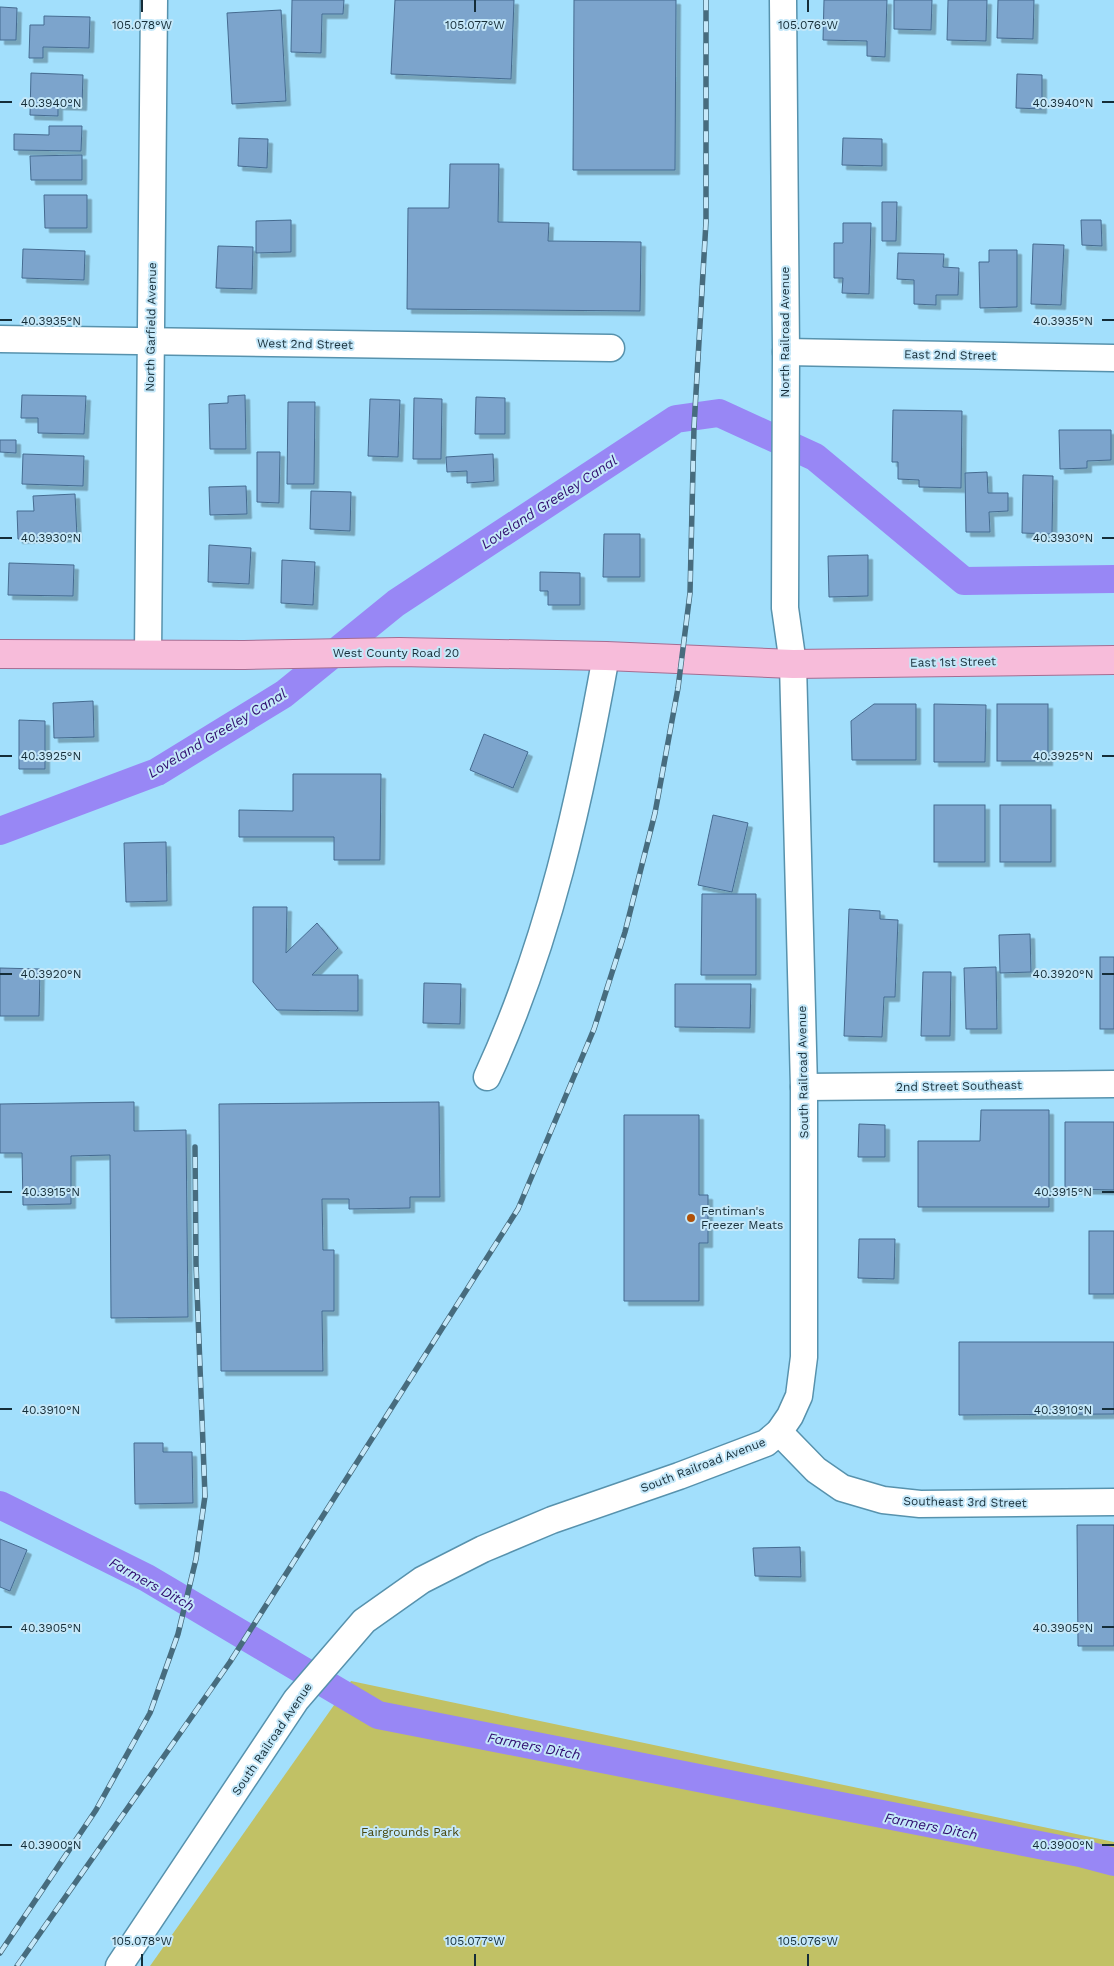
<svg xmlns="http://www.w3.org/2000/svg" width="1114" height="1966" font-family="'Work Sans',sans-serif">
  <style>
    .green { fill: #c1c165 }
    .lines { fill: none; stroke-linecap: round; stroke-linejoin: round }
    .canal { stroke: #9887f5; stroke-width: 28 }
    .building { fill: #7ca4cc; stroke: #456b90; filter: url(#shadow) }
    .minor-casing { stroke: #5792ad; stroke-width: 29 }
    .major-casing { stroke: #a56d92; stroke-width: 30 }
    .minor { stroke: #fff; stroke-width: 26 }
    .major { stroke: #f7bcda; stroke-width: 28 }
    .rail-casing { stroke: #476c7e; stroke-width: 5.5 }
    .rail { stroke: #c5e8f9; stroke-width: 4; stroke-dasharray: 11; stroke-linecap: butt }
    .ticks { fill: none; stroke: #152d38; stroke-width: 2 }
    .poi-dot { fill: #b15108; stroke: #c5e8f9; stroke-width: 2 }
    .labels { text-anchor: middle; stroke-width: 4; stroke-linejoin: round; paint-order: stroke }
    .street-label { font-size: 12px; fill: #152d38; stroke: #c5e8f9 }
    .poi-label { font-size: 12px; fill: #152d38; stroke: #c5e8f9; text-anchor: start }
    .park-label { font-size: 12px; fill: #47460d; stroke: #c5e8f9 }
    .water-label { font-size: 14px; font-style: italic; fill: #2f0c6f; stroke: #c5e8f9 }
    .ticks-label { font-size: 12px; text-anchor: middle; fill: #152d38; stroke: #c5e8f9; stroke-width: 4; stroke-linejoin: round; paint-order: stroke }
  </style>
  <defs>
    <filter id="shadow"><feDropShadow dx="4.5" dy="4.5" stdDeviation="0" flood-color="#0004"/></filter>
  </defs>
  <rect width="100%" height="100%" fill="#a2dffc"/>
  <polygon class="green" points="351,1681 1114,1842 1114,1966 150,1966"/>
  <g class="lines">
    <g class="canal">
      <polyline points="0,831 157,772 284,694 396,603 676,419 719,413 815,457 964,581 1114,579"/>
      <polyline points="0,1505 147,1578 378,1715 1080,1853 1114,1862"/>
    </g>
  </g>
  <g class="building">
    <polygon points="292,0 344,0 343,14 322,14 321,53 291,52"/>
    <polygon points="395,0 514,0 511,79 391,74"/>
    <polygon points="574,0 676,0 675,170 573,170"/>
    <polygon points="824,0 887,0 885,57 867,56 867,41 823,40"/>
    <polygon points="894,0 932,0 931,30 894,29"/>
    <polygon points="948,0 987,0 986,41 947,40"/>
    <polygon points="998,0 1034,0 1033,39 997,38"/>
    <polygon points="0,7 17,8 16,40 0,40"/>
    <polygon points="281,10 286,101 232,104 227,13"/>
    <polygon points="44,16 90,17 89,48 43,47 43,58 29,58 30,25 44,25"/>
    <polygon points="31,73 83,75 82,106 58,105 58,116 30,115"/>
    <polygon points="1017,74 1042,75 1042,109 1016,108"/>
    <polygon points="49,126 82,126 81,151 14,150 14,134 49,135"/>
    <polygon points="239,138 268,139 267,168 238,166"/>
    <polygon points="843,138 882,139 882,166 842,165"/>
    <polygon points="82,155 82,180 31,180 30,156"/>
    <polygon points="450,164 499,164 498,222 549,223 548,241 641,242 640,311 407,309 408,208 449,208"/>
    <polygon points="44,195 87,195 87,228 45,228"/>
    <polygon points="882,202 897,202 896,241 882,241"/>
    <polygon points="291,220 291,252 256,253 256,221"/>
    <polygon points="1081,220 1101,220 1102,246 1082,245"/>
    <polygon points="843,223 871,223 869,294 842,293 843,278 834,278 834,243 843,243"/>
    <polygon points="1033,244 1064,245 1061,305 1031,304"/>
    <polygon points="218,246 253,247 252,289 216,288"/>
    <polygon points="23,249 85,251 84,280 22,278"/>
    <polygon points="989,250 1017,250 1017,307 980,308 979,262 989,262"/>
    <polygon points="898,253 944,254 943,267 959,268 958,295 936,295 936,305 914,304 914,280 897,279"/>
    <polygon points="22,395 86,396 84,434 38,433 38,418 21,418"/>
    <polygon points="245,395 246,449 210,449 209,404 228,403 228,396"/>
    <polygon points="476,397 505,398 505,434 475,434"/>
    <polygon points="414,398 442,399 441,459 413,459"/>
    <polygon points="370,399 400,400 398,457 368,456"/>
    <polygon points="288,402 315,402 314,484 287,484"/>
    <polygon points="893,410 962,411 961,488 919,487 919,480 898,479 898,462 892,462"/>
    <polygon points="1059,430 1111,430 1111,460 1087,461 1087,468 1060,469"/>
    <polygon points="0,440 16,440 16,453 0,452"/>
    <polygon points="257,452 280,452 279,503 257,502"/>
    <polygon points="23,454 84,456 83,486 22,484"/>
    <polygon points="493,454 494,481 467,483 467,471 447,472 446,457"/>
    <polygon points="987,472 988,493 1008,493 1008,511 989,512 990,532 966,532 965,473"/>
    <polygon points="1023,475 1053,476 1052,534 1022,533"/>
    <polygon points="246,486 247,514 210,515 209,487"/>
    <polygon points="311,491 351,492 350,531 310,529"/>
    <polygon points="75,494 77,537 18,539 17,511 34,511 33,496"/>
    <polygon points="604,534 640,534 640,577 603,577"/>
    <polygon points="209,545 251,548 249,584 208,582"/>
    <polygon points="868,555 868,596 829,597 828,556"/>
    <polygon points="282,560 315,562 313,605 281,603"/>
    <polygon points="9,563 74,565 73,596 8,595"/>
    <polygon points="540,572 580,573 580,605 548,605 548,591 540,591"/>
    <polygon points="93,701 94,737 54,738 53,703"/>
    <polygon points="874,704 916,704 916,760 852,760 851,721"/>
    <polygon points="934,704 986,705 985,762 934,762"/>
    <rect x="997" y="704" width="51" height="57"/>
    <polygon points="19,720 45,721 45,769 19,769"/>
    <polygon points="484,734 528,752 513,788 470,770"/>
    <polygon points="293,774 381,774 380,860 334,860 334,837 239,837 239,810 293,811"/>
    <rect x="934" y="805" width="51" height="57"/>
    <rect x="1000" y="805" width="51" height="57"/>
    <polygon points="713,815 748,823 732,892 698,885"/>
    <polygon points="166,842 167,901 126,902 124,843"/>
    <polygon points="702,894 756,894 756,975 701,975"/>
    <polygon points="253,907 287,907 286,953 317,923 338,948 312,975 358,975 358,1011 277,1010 253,982"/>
    <polygon points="849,909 880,911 880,919 898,920 895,997 884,997 882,1037 844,1036"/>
    <polygon points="1030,934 1031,972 1000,973 999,935"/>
    <rect x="1100" y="957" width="14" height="72"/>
    <polygon points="996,967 997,1029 966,1029 964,968"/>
    <polygon points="0,968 40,969 39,1016 0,1016"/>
    <polygon points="923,972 951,972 950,1036 921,1036"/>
    <polygon points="424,983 461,984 460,1024 423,1023"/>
    <polygon points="675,984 751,984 750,1028 675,1027"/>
    <polygon points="134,1102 134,1131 186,1130 188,1317 111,1318 110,1155 71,1156 71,1204 23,1205 22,1153 0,1153 0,1104"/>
    <polygon points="439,1102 440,1197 410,1197 410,1208 349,1209 349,1199 322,1199 323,1250 334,1250 334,1311 322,1311 323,1371 221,1371 219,1104"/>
    <polygon points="981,1110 1049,1110 1049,1207 918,1207 918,1141 980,1141"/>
    <polygon points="624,1115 699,1115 699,1195 708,1195 708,1243 699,1243 699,1301 624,1301"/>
    <polygon points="1065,1122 1114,1122 1114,1190 1065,1189"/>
    <polygon points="859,1124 885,1125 885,1157 858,1157"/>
    <rect x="1089" y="1231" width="25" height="63"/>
    <polygon points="859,1239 895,1239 894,1279 858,1278"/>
    <polygon points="959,1342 1114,1342 1114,1414 959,1415"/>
    <polygon points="134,1443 163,1443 163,1452 192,1452 193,1503 135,1504"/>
    <polygon points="1077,1525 1114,1525 1114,1646 1078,1646"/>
    <polygon points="0,1539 27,1550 10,1591 0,1587"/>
    <polygon points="800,1547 801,1577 755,1576 753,1548"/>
  </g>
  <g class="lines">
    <defs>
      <g id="minor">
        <polyline points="0,339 611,348"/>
        <polyline points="786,352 1114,358"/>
        <polyline points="148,654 154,0"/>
        <path d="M487 1077C549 943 580 801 606 656"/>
        <polyline points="804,1087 1114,1084"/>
        <polyline points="779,1432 816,1470 842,1488 883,1500 920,1504 1114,1502"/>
        <polyline points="119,1966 296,1700 364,1621 422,1580 483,1549 552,1520 679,1476 766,1443 779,1432 790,1416 799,1396 804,1357 804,1087 793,664 785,608 786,352 783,0"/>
      </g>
      <polyline id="major" points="0,654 244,655 399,652 606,656 793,664 1114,660"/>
    </defs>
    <use href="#minor" class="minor-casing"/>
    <use href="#major" class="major-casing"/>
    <use href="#minor" class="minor"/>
    <use href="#major" class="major"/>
    <defs>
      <g id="rail">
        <polyline points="0,1953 96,1810 150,1713 178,1634 196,1559 205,1496 196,1264 195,1147"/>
        <polyline points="17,1966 230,1662 518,1209 594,1029 625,932 655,813 678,688 690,593 694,427 706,222 706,0"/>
      </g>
    </defs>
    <use href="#rail" class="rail-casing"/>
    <use href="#rail" class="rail"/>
  </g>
  <path class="ticks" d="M142 0V12M475 0V12M808 0V12M0 102H12M1102 102H1114M0 320H12M1102 320H1114M0 538H12M1102 538H1114M0 756H12M1102 756H1114M0 974H12M1102 974H1114M0 1192H12M1102 1192H1114M0 1409H12M1102 1409H1114M0 1627H12M1102 1627H1114M0 1845H12M1102 1845H1114M142 1954V1966M475 1954V1966M808 1954V1966"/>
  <circle class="poi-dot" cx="691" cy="1218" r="5"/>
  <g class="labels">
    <g class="street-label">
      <text transform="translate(151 327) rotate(-89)" y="4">North Garfield Avenue</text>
      <text transform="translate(785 332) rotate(-90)" y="4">North Railroad Avenue</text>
      <text transform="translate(305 344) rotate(1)" y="4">West 2nd Street</text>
      <text transform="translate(950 355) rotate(1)" y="4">East 2nd Street</text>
      <text x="396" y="657">West County Road 20</text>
      <text transform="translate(953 662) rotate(-1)" y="4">East 1st Street</text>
      <text transform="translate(803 1072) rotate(-91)" y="4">South Railroad Avenue</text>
      <text transform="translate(959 1086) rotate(-1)" y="4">2nd Street Southeast</text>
      <text transform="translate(703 1465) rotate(-21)" y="4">South Railroad Avenue</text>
      <text transform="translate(965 1502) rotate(1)" y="4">Southeast 3rd Street</text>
      <text transform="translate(272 1739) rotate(-56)" y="4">South Railroad Avenue</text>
    </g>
    <g class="poi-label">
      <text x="701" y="1215">Fentiman's<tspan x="701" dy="14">Freezer Meats</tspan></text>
    </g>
    <g class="park-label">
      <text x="410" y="1836">Fairgrounds Park</text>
    </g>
    <g class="water-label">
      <text transform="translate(549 502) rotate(-33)" y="5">Loveland Greeley Canal</text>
      <text transform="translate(217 733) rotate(-31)" y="5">Loveland Greeley Canal</text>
      <text transform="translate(152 1584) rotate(29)" y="5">Farmers Ditch</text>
      <text transform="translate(534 1746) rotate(11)" y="5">Farmers Ditch</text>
      <text transform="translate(931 1826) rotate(11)" y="5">Farmers Ditch</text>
    </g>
  </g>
  <g class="ticks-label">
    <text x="142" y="29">105.078°W</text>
    <text x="475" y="29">105.077°W</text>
    <text x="808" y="29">105.076°W</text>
    <text x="51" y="107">40.3940°N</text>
    <text x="1063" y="107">40.3940°N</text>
    <text x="51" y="325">40.3935°N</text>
    <text x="1063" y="325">40.3935°N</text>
    <text x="51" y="542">40.3930°N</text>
    <text x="1063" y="542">40.3930°N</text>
    <text x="51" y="760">40.3925°N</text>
    <text x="1063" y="760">40.3925°N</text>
    <text x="51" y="978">40.3920°N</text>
    <text x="1063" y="978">40.3920°N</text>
    <text x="51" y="1196">40.3915°N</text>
    <text x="1063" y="1196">40.3915°N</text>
    <text x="51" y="1414">40.3910°N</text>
    <text x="1063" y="1414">40.3910°N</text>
    <text x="51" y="1632">40.3905°N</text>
    <text x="1063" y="1632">40.3905°N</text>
    <text x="51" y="1849">40.3900°N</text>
    <text x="1063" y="1849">40.3900°N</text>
    <text x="142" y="1945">105.078°W</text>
    <text x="475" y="1945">105.077°W</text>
    <text x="808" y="1945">105.076°W</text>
  </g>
</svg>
